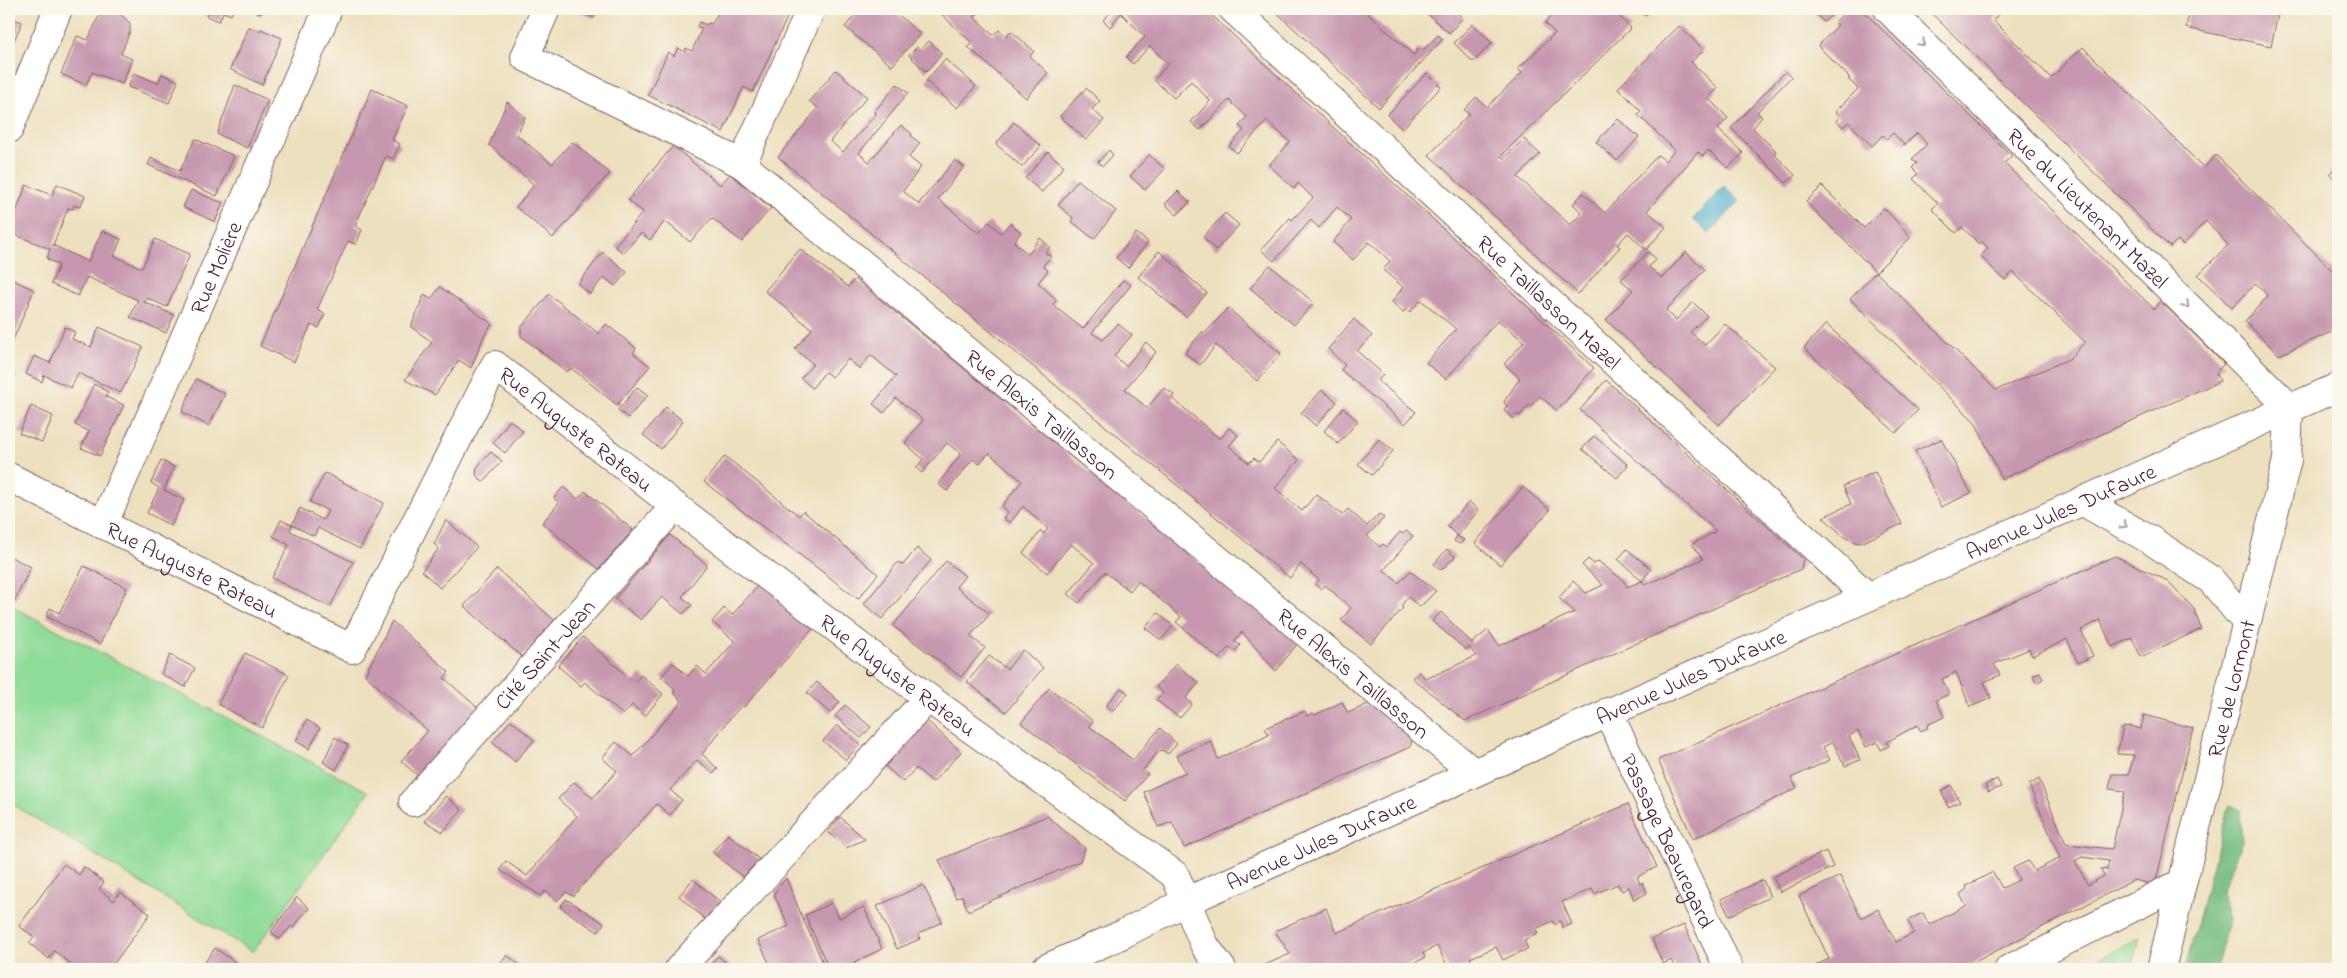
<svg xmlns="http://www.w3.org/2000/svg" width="2347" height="978" font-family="'Indie Flower',sans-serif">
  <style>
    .green { fill: #8fdb98; stroke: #6c7d62 }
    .forest { fill: #73bb80; stroke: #5e6d56 }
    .water { fill: #4badcb; stroke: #4a667b }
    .building { fill: #c697af; fill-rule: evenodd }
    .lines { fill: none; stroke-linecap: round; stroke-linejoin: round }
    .street-casing { stroke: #83635f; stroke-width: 30 }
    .secondary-casing { stroke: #83635f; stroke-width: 30 }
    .street { stroke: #fff; stroke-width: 28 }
    .secondary { stroke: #fff; stroke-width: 28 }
    .oneway { stroke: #ae9aa0 }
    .labels { text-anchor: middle; stroke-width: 4; stroke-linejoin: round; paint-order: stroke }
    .street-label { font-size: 22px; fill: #4a1f2b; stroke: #fbf7ec }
  </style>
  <rect width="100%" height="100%" fill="#fbf7ec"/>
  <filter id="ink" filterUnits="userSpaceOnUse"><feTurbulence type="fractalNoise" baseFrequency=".02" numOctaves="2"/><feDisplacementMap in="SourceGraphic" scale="10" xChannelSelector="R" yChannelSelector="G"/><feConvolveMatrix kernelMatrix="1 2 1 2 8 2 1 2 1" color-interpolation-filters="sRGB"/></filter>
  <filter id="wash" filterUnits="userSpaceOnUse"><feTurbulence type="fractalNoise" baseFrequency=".0096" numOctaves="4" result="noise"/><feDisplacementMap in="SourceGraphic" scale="20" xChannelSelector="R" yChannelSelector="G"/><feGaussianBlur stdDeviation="1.12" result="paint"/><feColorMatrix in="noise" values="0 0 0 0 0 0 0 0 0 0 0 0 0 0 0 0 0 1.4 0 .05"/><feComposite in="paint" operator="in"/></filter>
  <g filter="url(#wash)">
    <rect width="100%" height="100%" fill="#ede0bf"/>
    <g class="green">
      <polygon points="9,605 369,792 253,952 9,802"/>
      <polygon points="2140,937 2132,969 2079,969"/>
    </g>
    <polygon class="forest" points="2229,805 2240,810 2242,841 2222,892 2229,919 2216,969 2185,969"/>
    <polygon class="water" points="1724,186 1740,201 1709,234 1693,219"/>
    <g id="blocks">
      <g class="building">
        <polygon points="209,9 233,9 231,15 223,12 219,21 206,16"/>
        <polygon points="248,9 263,9 261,14"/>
        <polygon points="572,9 599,9 594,18"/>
        <polygon points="720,9 791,9 753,92 744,87 723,132 648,95 668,52 674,56 678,48 685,52 686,48 692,51 702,28 697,27 699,22 707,25 708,23 712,24"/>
        <polygon points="860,9 892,9 920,34 892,66 845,27"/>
        <polygon points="936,9 982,9 974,17 993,35 999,30 1006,36 1011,31 1034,51 1030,56 1048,73 1026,98 968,47 972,43"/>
        <polygon points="1114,9 1205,9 1594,368 1557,411 1540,396 1531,406 1529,405 1519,416 1517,414 1513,418 1504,410 1507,406 1504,402 1520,378 1504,364 1524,342 1498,320 1446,379 1426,363 1456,329 1421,300 1410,312 1407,309 1403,312 1392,302 1403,287 1383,270 1390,261 1369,242 1353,260 1333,242 1351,220 1337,207 1319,228 1311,220 1274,261 1261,250 1290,218 1292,220 1313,198 1298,183 1294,189 1269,165 1290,142 1267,121 1237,153 1229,146 1244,130 1239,126 1247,117 1229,100 1200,130 1191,122 1210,101 1191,81 1174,98 1154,80 1168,64 1150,46 1133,64 1126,57 1145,37 1121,13 1110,27 1103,20"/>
        <polygon points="1273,9 1369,9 1366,12 1414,55 1418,49 1422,51 1438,35 1443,39 1379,108"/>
        <polygon points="1422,9 1452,9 1463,18 1449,33"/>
        <polygon points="1558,9 1612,9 1631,28 1501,156 1504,158 1524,139 1540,154 1518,177 1570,225 1582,213 1573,204 1583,193 1605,213 1658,155 1665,161 1675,150 1638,115 1641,111 1618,88 1679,26 1704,50 1691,62 1718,88 1708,98 1728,118 1718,129 1743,153 1728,168 1708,150 1703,156 1698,152 1647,211 1666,227 1646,250 1628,233 1617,245 1620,247 1578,294 1429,155 1469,114 1464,110 1476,97 1487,107 1522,73 1518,69 1555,33 1545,23"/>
        <polygon points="1636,9 1653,9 1645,16"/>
        <polygon points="1811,9 1837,9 1824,22"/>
        <polygon points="1848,9 1861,9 2012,156 2004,163 2154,309 2160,301 2188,328 2224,364 2216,372 2220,381 2002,479 1975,422 1850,299 1876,272 1996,390 2069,359 2085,342 2013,272 2005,280 1997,273 1981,256 1988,248 1981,241 1979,244 1962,227 1956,233 1932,209 1938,203 1913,179 1918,174 1912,168 1917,163 1912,159 1927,144 1917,133 1904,145 1893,133 1887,139 1883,135 1872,146 1848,122 1843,127 1836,121 1840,116 1835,112 1858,89 1848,79 1850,78 1818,46 1838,25 1835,22"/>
        <polygon points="1927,9 2004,9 1993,20 2051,78 2083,47 2204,168 2216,155 2338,276 2338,329 2279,355 2245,321 2268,296 2256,283 2232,308 2198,275 2228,245 2206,221 2183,245 2178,240 2170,247"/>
        <polygon points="2190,9 2279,9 2271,46 2186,28"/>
        <polygon points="106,11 118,12 130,23 130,31 121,54 132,59 122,84 92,72 86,85 61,74 77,36 88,40 98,18"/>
        <polygon points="9,17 22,22 9,53"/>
        <polygon points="1473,24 1492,43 1473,62 1454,43"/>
        <polygon points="249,27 260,31 261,29 282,38 262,85 230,69"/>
        <polygon points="929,41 942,53 926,72 909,55 917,47 920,50"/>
        <polygon points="945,59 976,86 957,108 926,81"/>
        <polygon points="836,70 867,97 830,141 843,152 876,114 874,112 897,84 908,93 859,153 869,162 901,125 912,134 911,136 920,143 909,157 921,167 903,191 920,205 920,202 955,160 964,167 938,199 979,233 989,222 1001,233 1010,223 1021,232 1014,242 1028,254 1040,238 1050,247 1045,253 1051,256 1043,266 1048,270 1038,283 1057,300 1053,304 1055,307 1083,329 1123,280 1131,285 1092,333 1103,340 1118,324 1132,335 1114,356 1126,366 1146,342 1156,352 1125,389 1147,408 1164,388 1174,395 1172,398 1220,439 1229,428 1238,435 1229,446 1249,463 1254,458 1259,462 1277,442 1299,460 1275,488 1302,511 1316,494 1342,515 1348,509 1367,526 1379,514 1384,518 1367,536 1380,547 1383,544 1387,547 1400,532 1403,534 1406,531 1413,536 1384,570 1399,583 1410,571 1436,591 1420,607 1408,597 1401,606 1403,608 1371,644 1341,620 1351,608 1325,585 1321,589 1315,585 1319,580 1301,564 1290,578 778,157 818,108 809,101"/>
        <polygon points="1786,71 1791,77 1757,112 1762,117 1753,128 1776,151 1774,154 1795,175 1786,183 1731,128"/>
        <polygon points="134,73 158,83 162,74 178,81 169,103 128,87"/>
        <polygon points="1427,73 1441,87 1402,129 1387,115"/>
        <polygon points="235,85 268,100 247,148 217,134"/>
        <polygon points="1086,88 1100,101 1092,109 1104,120 1086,140 1060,116"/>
        <polygon points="372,89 408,106 392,140 400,144 393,159 386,156 355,226 362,230 356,244 348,241 317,310 325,314 319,328 311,325 294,362 260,346"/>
        <polygon points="507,102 525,117 517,135 552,164 572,142 610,173 553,238 516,207 534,185 489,145"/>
        <polygon points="1618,119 1639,137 1617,161 1596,142"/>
        <polygon points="1014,122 1041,146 1022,167 996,144"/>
        <polygon points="195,139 234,156 217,196 148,165 151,158 180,171"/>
        <polygon points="673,146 720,185 730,174 771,208 742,242 712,218 690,242 665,221 650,240 641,233 623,253 615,246 643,212 628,200"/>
        <polygon points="1109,150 1113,155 1103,166 1098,162"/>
        <polygon points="1048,152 1064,166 1042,192 1025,178"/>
        <polygon points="1149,155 1165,169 1145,190 1130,176"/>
        <polygon points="2338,165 2338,182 2329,174"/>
        <polygon points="1078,180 1116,211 1094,239 1071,221 1073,218 1058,205"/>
        <polygon points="57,184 85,196 80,207 74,205 73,209 68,208 53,245 88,262 102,231 121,239 114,256 142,268 155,239 190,254 167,307 147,298 144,302 174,315 166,333 130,317 138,300 87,277 78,296 51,284 59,265 47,259 50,249 9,232 26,185 52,195"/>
        <polygon points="1822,186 1864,228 1884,208 1911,237 1876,272 1806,202"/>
        <polygon points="191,190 223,203 215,222 183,207"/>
        <polygon points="1178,191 1190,202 1177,215 1165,204"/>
        <polygon points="1225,213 1239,225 1216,250 1203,237"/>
        <polygon points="1136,233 1148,242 1128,268 1116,258"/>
        <polygon points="800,249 848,287 855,279 1298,643 1276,671 1242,632 1234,641 1240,645 1235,651 1229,647 1219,659 1176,622 1181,617 1138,581 1130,591 1105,572 1079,603 1068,594 1094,563 1071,544 1047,573 1023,553 1041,531 1044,534 1048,529 1023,506 1010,523 1003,518 1008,512 1002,506 1022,481 989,453 979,464 973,459 947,491 938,484 961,454 947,443 922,473 916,468 923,459 905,443 923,420 896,398 884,413 873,404 896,376 871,355 860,369 848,359 832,377 825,372 812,388 801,378 813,364 795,349 812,329 765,291"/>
        <polygon points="1159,251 1207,293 1186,317 1138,277"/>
        <polygon points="603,252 627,272 615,286 604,277 590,294 578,284"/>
        <polygon points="1648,252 1656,259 1649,267 1662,278 1686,252 1705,270 1666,310 1676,320 1693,302 1707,316 1690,332 1705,345 1725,324 1775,367 1719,425 1606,320 1633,290 1621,280"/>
        <polygon points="1270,265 1314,303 1294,325 1250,288"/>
        <polygon points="9,278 34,290 11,345 9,344"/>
        <polygon points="440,287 492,324 484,336 471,368 459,360 435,395 405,380 432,342 411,327 424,295 431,299"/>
        <polygon points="549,294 599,334 606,324 636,348 633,353 650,366 617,405 571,368 567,372 521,336 521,328"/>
        <polygon points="1228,308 1281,354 1257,381 1216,345 1200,365 1185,353 1202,332 1206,332"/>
        <polygon points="1354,319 1372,336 1357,351 1383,374 1378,381 1416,412 1405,424 1341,370 1345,365 1328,349"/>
        <polygon points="1826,324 1918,410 1896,433 1804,348"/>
        <polygon points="65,327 75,332 72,339 91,347 99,327 143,347 121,393 78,373 71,388 44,375 42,382 26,374 34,356 50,363"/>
        <polygon points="9,372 15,375 9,388"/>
        <polygon points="196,379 225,394 209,426 182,412"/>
        <polygon points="1606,380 1803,559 1801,569 1465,721 1412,678 1419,672 1426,679 1476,656 1469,647 1466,650 1432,621 1441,612 1472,643 1488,630 1499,646 1575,612 1559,598 1573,581 1586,593 1603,585 1582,565 1588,559 1594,564 1598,561 1623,580 1627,587 1642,581 1645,585 1703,559 1692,544 1716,531 1580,410"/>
        <polygon points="94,384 108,392 106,397 124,405 100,456 81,448 89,431 75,425"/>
        <polygon points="637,387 648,395 628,418 618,410"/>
        <polygon points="1322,390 1337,402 1316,426 1301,413"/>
        <polygon points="31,406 53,416 42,442 19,433"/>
        <polygon points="666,407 683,421 661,449 643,435"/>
        <polygon points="1343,408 1358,421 1338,444 1324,431"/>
        <polygon points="510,420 523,431 505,453 493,443"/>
        <polygon points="1594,436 1628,465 1617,478 1582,449"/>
        <polygon points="1379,439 1393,451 1372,475 1358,464"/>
        <polygon points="1941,439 1971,493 1941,507 1915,451"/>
        <polygon points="491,452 502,461 483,482 476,475 477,467"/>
        <polygon points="725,456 799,516 803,511 878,574 858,599 704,482"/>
        <polygon points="161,460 174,467 164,490 184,500 171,526 147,513 159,488 151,483"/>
        <polygon points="1875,472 1902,524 1861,543 1854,542 1844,537 1823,517 1851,504 1843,486"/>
        <polygon points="325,473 384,503 360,549 318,528 314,536 292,525 300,508 323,520 328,511 310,502"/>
        <polygon points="563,487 578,499 585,491 633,530 599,569 542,523 559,503 554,498"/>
        <polygon points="1523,487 1550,510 1500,565 1475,543"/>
        <polygon points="1469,502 1479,510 1457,536 1447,526"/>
        <polygon points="281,520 292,525 290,531 353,562 330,607 272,578 289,545 273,536"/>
        <polygon points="446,520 477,547 440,588 422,571 439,548 434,544"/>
        <polygon points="670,535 707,565 682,597 692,605 683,614 662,597 641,620 615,599"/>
        <polygon points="1457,536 1464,540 1460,544 1454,541"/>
        <polygon points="917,548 931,560 882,619 864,604 898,562 903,565"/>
        <polygon points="1447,549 1455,557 1441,570 1434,564"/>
        <polygon points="1627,549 1651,569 1642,581 1618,559"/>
        <polygon points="9,556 31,567 15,600 9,596"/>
        <polygon points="2115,556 2168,581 2194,609 2201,629 2141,657 2132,638 2112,647 2100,620 2081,630 2093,656 2078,663 2067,639 2032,656 2029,649 1994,664 2000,675 1984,682 1991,698 1970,707 1956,672 1942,679 1949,694 1936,700 1944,717 1927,725 1928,728 1921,731 1917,725 1887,742 1889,746 1881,750 1877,742 1866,747 1858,731 1849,736 1860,760 1845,766 1833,742 1823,747 1830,760 1791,778 1797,788 1693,839 1658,760"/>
        <polygon points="946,561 965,576 956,587 990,614 970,636 985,648 961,677 893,626"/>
        <polygon points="84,566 127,588 100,644 46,616 50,608 59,613"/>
        <polygon points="497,569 554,620 522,657 464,606"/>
        <polygon points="761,582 817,624 744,707 742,705 733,715 702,754 718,769 713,773 697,760 670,790 682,800 670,815 657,804 573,896 566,892 557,901 545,891 541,896 500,870 506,861 527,876 577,816 558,799 574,782 593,798 617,771 602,758 616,742 633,756 682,701 673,692 675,689 661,677 673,663 688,676 697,666 706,674 735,641 712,622 724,608 732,615"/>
        <polygon points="1158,613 1173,626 1161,640 1145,628"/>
        <polygon points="392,621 449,672 444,678 478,708 419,777 401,761 428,731 365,675"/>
        <polygon points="583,637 634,682 641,675 663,694 645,716 632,705 623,715 585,682 581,686 558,666"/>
        <polygon points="1023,650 1043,668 1006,712 967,682 989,656 1007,669"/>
        <polygon points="245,653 289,675 262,728 218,704"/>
        <polygon points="170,655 195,668 185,687 161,674"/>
        <polygon points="1176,664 1199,683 1186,698 1192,704 1180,718 1156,700 1163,693 1156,687"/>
        <polygon points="2040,672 2043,679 2036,683 2033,675"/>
        <polygon points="817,682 840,702 830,713 807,693"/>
        <polygon points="1049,688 1093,721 1089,726 1133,760 1160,728 1177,744 1168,754 1162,750 1158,752 1143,770 1148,774 1125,801 1021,723"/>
        <polygon points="1121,688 1128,693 1113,711 1106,705"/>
        <polygon points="1342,702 1348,713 1370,703 1413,737 1410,747 1184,848 1172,822 1158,827 1144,792 1186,772 1176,756 1211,741 1218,759 1269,735 1265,728 1305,711 1307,716 1313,713 1315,715"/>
        <polygon points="845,705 871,727 861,738 835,716"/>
        <path d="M2144 715 2193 728 2155 885 2134 880 1961 969H1808L1829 959 1799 896 1840 876 1861 918 1878 909 1896 942 1914 933 1908 921 1916 916 1923 913 1929 925 1966 906 1960 894 1967 889 1966 886 1993 872 2002 888 2019 880 2013 868 2028 861 2034 871 2060 858 2029 785 2039 779 2066 844 2112 849 2125 791 2109 789 2112 774H2129L2134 755 2117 754 2123 727 2130 726 2141 729ZM2082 857 2109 861 2107 870 2100 869 2104 876 2088 885 2075 861Z"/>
        <polygon points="307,720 320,728 309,749 296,741"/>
        <polygon points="511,720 534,740 515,762 492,742"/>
        <polygon points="926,720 961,752 933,782 916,768 903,782 885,766"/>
        <polygon points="837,725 860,744 846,760 823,741"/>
        <polygon points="335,737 348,745 336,770 323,762"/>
        <polygon points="1997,779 2001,787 1988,792 1985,785"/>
        <polygon points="1951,785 1960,802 1948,807 1941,791"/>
        <polygon points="446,796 462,810 443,832 424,821"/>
        <polygon points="1628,804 1657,867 1637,877 1640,884 1643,882 1647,893 1634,900 1629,887 1622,891 1618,884 1594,894 1592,889 1562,902 1572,924 1563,928 1560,921 1555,925 1553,921 1536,929 1538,934 1524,940 1528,949 1511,956 1503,960 1496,947 1470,958 1472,963 1456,969 1449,969 1437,946 1423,953 1425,958 1399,969 1261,969 1260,967 1290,954 1275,931 1326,908 1336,933"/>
        <polygon points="1047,816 1085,848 1080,861 968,911 962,896 956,898 939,860"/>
        <polygon points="840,817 865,839 846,848 828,832"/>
        <polygon points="728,834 759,859 743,877 712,852"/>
        <polygon points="1826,851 1833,867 1780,892 1773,877"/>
        <polygon points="64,864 79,875 84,867 104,882 99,889 114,901 120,892 150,914 110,969 64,969 70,963 54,951 49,959 29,943 34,937 19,926"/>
        <polygon points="786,878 803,919 826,969 772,969 758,940 789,926 775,897 775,892"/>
        <polygon points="693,879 720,902 705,919 679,896"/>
        <polygon points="1763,880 1770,897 1729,916 1721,899"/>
        <polygon points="923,885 942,922 918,934 920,939 897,949 877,906"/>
        <polygon points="297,897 309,908 293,928 291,926 280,939 271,932"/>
        <polygon points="566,899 604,923 598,932 560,907"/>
        <polygon points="832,903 839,918 864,907 882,949 854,962 856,966 850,969 829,969 805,915"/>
        <polygon points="1684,925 1690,938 1704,969 1676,969 1671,960 1663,964 1658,953 1652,939"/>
        <polygon points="215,948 245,969 200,969"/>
        <polygon points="507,955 525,969 496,969"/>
        <polygon points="718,956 734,969 706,969"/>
      </g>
    </g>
  </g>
  <g filter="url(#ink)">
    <use href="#blocks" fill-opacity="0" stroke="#83635f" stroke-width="1"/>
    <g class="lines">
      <defs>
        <g id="street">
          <path id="s1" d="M546 9 525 57 742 164 1473 772"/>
          <path id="s2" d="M1233 9 1867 596"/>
          <path id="s3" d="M1888 9 2289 407"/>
          <polyline points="9,129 58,9"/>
          <polyline points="742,164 811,9"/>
          <path id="s4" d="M9 477 352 649 495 365 675 506 928 698 1175 875 1205 946 1222 969"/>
          <path id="s5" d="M103 525 328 9"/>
          <path id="s6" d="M1608 712 1729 969"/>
          <path id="s7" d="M413 802 675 506"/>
          <polyline points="679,969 928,698"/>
          <polyline points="2009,969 2182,883"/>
        </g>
        <g id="secondary">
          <polyline points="2082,501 2152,541 2211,580 2246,622"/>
          <path id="s8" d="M1045 969 1123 934 1185 902 2338 387"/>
          <path id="s9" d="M2161 969 2287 460 2289 407"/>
        </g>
      </defs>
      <use href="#street" class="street-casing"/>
      <use href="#secondary" class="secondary-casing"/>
      <use href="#street" class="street"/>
      <use href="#secondary" class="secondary"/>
    </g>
    <defs><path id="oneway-chevron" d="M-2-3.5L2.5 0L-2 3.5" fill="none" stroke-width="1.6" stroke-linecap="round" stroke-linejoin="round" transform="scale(1.25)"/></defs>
    <g class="oneway">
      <use href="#oneway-chevron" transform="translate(1922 43) rotate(45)"/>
      <use href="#oneway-chevron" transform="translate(2186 305) rotate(45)"/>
      <use href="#oneway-chevron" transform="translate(2124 525) rotate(30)"/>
    </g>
  </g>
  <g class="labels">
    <g class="street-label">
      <text dy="8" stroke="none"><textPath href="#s3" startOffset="282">Rue du Lieutenant Mazel</textPath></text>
      <text dy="8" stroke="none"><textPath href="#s5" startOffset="281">Rue Molière</textPath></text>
      <text dy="8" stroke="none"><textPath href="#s2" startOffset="431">Rue Taillasson Mazel</textPath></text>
      <text dy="8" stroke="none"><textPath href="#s1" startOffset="685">Rue Alexis Taillasson</textPath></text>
      <text dy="8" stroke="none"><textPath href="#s4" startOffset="805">Rue Auguste Rateau</textPath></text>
      <text dy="8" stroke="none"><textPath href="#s8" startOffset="1114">Avenue Jules Dufaure</textPath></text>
      <text dy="8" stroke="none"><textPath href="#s4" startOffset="205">Rue Auguste Rateau</textPath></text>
      <text dy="8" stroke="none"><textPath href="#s7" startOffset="198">Cité Saint-Jean</textPath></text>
      <text dy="8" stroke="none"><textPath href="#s1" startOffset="1090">Rue Alexis Taillasson</textPath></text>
      <text dy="8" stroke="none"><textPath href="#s4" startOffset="1210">Rue Auguste Rateau</textPath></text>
      <text dy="8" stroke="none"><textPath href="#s8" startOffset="709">Avenue Jules Dufaure</textPath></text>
      <text dy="8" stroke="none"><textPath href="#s9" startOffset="289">Rue de Lormont</textPath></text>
      <text dy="8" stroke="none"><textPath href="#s8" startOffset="304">Avenue Jules Dufaure</textPath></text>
      <text dy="8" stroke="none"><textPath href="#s6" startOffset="142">Passage Beauregard</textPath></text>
    </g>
  </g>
  <rect width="2347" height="978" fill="none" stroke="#fbf7ec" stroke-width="30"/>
</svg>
